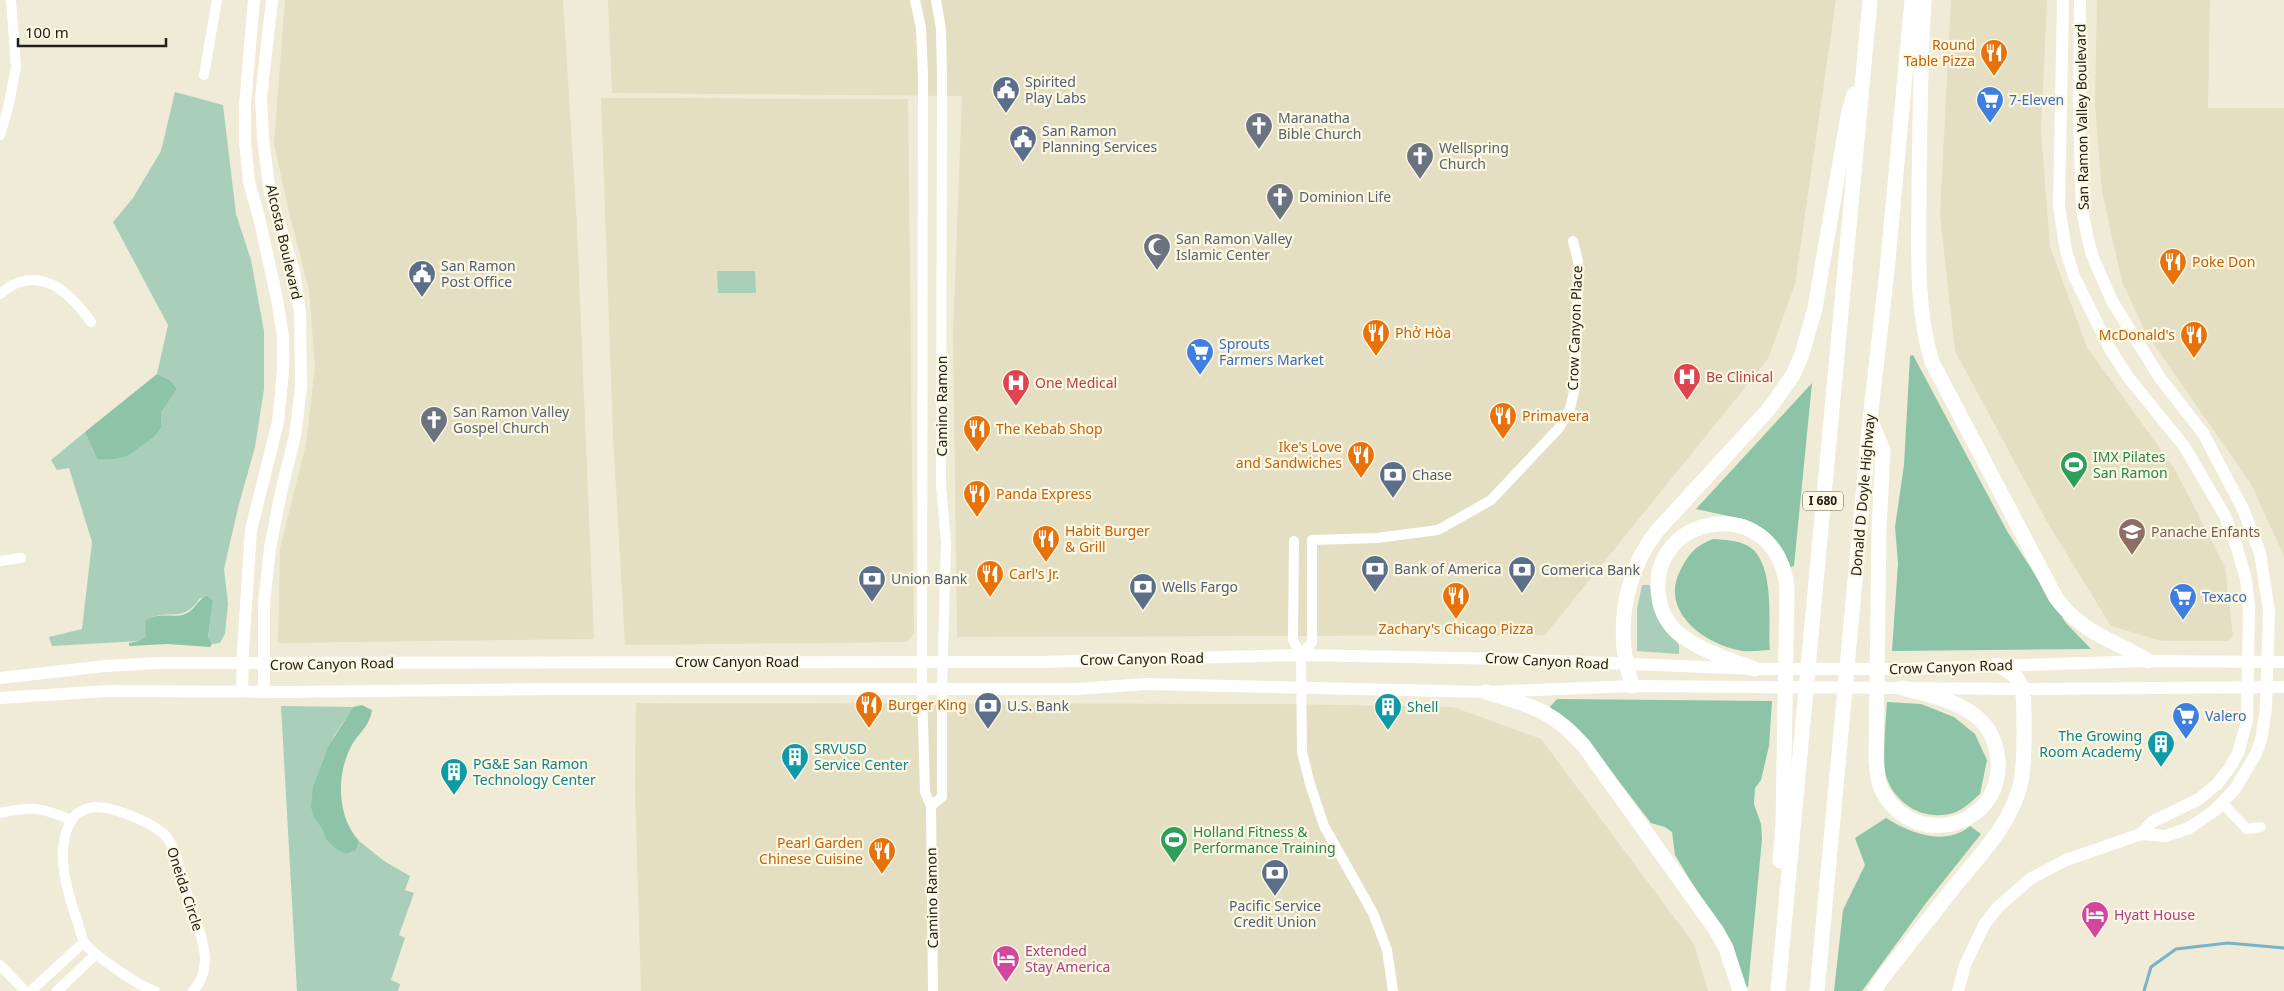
<svg xmlns="http://www.w3.org/2000/svg" width="2284" height="991" font-family="'Noto Sans',sans-serif">
  <style>
    .built { fill: #e4dec2 }
    .green { fill: #a9ceba }
    .forest { fill: #8dc4a7 }
    .lines { fill: none; stroke-linecap: round; stroke-linejoin: round }
    .stream { stroke: #75b4c9; stroke-width: 3 }
    .minor { stroke: #fff; stroke-width: 10 }
    .major { stroke: #fff; stroke-width: 12 }
    .highway { stroke: #fff; stroke-width: 15 }
    .labels { text-anchor: middle; stroke-width: 4.5; stroke-linejoin: round; paint-order: stroke }
    .shield { fill: #fcf8e3; stroke: #636155; stroke-width: 1 }
    .shield-label { font-size: 12px; font-weight: bold; fill: #212018 }
    .food-label { font-size: 14px; fill: #c56008; stroke: #fcf8e3; text-anchor: start }
    .service-label { font-size: 14px; fill: #4e5e75; stroke: #fcf8e3; text-anchor: start }
    .shop-label { font-size: 14px; fill: #366cbe; stroke: #fcf8e3; text-anchor: start }
    .street-label { font-size: 14px; fill: #212018; stroke: #fcf8e3 }
    .worship-label { font-size: 14px; fill: #5b616d; stroke: #fcf8e3; text-anchor: start }
    .health-label { font-size: 14px; fill: #be3a42; stroke: #fcf8e3; text-anchor: start }
    .leisure-label { font-size: 14px; fill: #27864d; stroke: #fcf8e3; text-anchor: start }
    .education-label { font-size: 14px; fill: #785e54; stroke: #fcf8e3; text-anchor: start }
    .culture-label { font-size: 14px; fill: #0d838f; stroke: #fcf8e3; text-anchor: start }
    .hotel-label { font-size: 14px; fill: #b23c85; stroke: #fcf8e3; text-anchor: start }
  </style>
  <rect width="100%" height="100%" fill="#efebd6"/>
  <g class="built">
    <polygon points="285,0 563,0 577,227 594,639 278,643 280,548 306,444 315,367 309,290 289,212 274,144"/>
    <polygon points="608,0 1836,0 1795,284 1768,359 1545,635 957,637 953,334 962,96 612,93"/>
    <polygon points="1951,0 2047,0 2041,131 2050,247 2087,347 2174,468 2225,567 2233,636 2228,641 2162,641 2111,626 2046,520 1955,351 1940,215"/>
    <polygon points="2097,0 2210,0 2208,108 2284,108 2284,556 2251,484 2146,333 2122,282 2102,192 2095,106"/>
    <polygon points="601,98 908,99 914,633 907,642 625,645 613,435"/>
    <polygon points="636,703 1280,704 1453,707 1541,739 1694,944 1708,991 641,991 635,789"/>
  </g>
  <g class="green">
    <path d="M175 92 223 105 236 214 251 260 264 331V389L255 447 238 508 224 569 228 603 225 634 220 643 212 644 208 637 213 601 200 598C182 626 167 606 146 621V636L139 641 52 646 49 637 82 629 92 542 69 468 57 470 51 460 85 432 97 459 128 456 154 437 162 427 161 413 177 389 170 380 157 374 168 325 113 222 133 198 161 151Z"/>
    <polygon points="717,271 755,271 756,293 718,293"/>
    <polygon points="1642,585 1650,585 1657,617 1679,645 1679,654 1637,651 1637,609"/>
    <polygon points="281,706 353,707 334,736 323,760 314,818 322,829 326,839 356,850 359,841 384,861 410,876 405,890 414,893 399,935 405,938 391,980 400,984 398,991 297,991"/>
  </g>
  <g class="forest">
    <polygon points="1913,355 2007,531 2066,623 2091,649 1892,651 1898,563 1895,527 1904,465 1910,356"/>
    <polygon points="157,374 170,380 177,389 161,413 162,427 154,437 128,456 114,459 97,459 85,432"/>
    <polygon points="1812,383 1794,566 1790,567 1770,534 1747,520 1696,509"/>
    <path d="M1713 539C1726 540 1737 540 1748 546 1776 562 1768 623 1770 650 1762 650 1752 652 1743 651 1705 645 1658 611 1681 569 1690 552 1696 546 1713 539Z"/>
    <path d="M207 596 213 601 208 637 212 644 210 647 168 644 129 646V643L139 641 146 636 145 621C160 611 172 619 185 614 196 610 196 600 207 596Z"/>
    <polygon points="1557,699 1772,701 1769,746 1761,780 1755,788 1754,804 1761,824 1762,839 1748,987 1743,986 1697,891 1675,855 1672,832 1665,827 1651,823 1587,740 1549,708"/>
    <path d="M1887 702 1921 704 1954 717 1975 734 1987 760 1980 794C1973 800 1964 809 1956 812 1926 823 1895 805 1886 776 1882 763 1886 718 1887 702Z"/>
    <path d="M362 705 372 710C370 725 360 732 353 743 336 771 336 816 359 841L356 850 346 854 335 848 326 839 322 829 314 818 311 807 313 787 328 747 353 707Z"/>
    <path d="M1886 818C1910 833 1945 847 1970 826L1981 834 1926 903 1862 991H1834L1843 910 1865 865 1855 838Z"/>
  </g>
  <g class="lines">
    <polyline class="stream" points="2144,991 2151,967 2176,949 2228,943 2284,948"/>
    <g class="minor">
      <polyline points="915,0 921,28 923,75 922,689 925,792 931,806 933,991"/>
      <polyline points="204,75 217,0"/>
      <polyline points="0,135 8,108 16,67 11,0"/>
      <path d="M0 294C5 290 11 285 17 283 49 271 74 298 91 322"/>
      <polyline points="1294,541 1293,640 1301,655 1302,752 1310,784 1324,826 1373,913 1387,950 1393,991"/>
      <polyline points="0,561 21,558"/>
      <polyline points="1301,655 1312,642 1312,540 1377,538 1438,530 1491,500 1559,428 1570,409 1575,387 1578,261 1573,241"/>
      <polyline points="2222,803 2247,829 2261,827"/>
      <polyline points="931,806 942,797 942,689 946,542 941,485 942,75 941,29 936,0"/>
      <path d="M0 813C32 806 41 807 71 820"/>
      <polyline points="0,965 25,991"/>
      <polyline points="31,991 84,942"/>
      <polyline points="57,991 95,955"/>
      <path d="M155 991C142 988 90 953 84 942 81 935 79 927 77 920 67 891 54 850 71 821 75 813 87 807 96 807 114 807 162 825 170 842 179 860 183 883 190 903 199 933 217 964 193 991"/>
    </g>
    <g class="major">
      <polyline points="2063,0 2059,206 2066,251 2074,276 2110,349 2128,377 2184,446 2225,516 2237,548 2246,579 2249,607 2247,721 2238,753 2229,769 2217,784 2199,799 2152,822 2141,834"/>
      <polyline points="0,678 105,666 159,663 1039,662 1301,655 1505,659 1755,669 1905,669 2148,661 2284,662"/>
      <polyline points="242,691 243,650 251,530 278,422 283,371 283,337 277,299 259,217 249,182 245,141 245,105 254,0"/>
      <polyline points="264,692 264,604 270,548 281,492 295,436 301,387 300,313 294,271 270,193 263,139 261,98 272,0"/>
      <polyline points="0,698 109,691 285,692 562,689 1077,689 1146,684 1486,692 1632,686 2022,689 2284,687"/>
      <polyline points="1958,991 1965,965 1984,925 1997,908 2030,879 2066,860 2141,834 2166,836 2189,828 2214,811 2235,789 2256,754 2261,740 2266,708 2269,611 2260,553 2243,509 2203,433 2160,378 2112,301 2092,255 2087,235 2082,209 2079,113 2080,0"/>
    </g>
    <g class="highway">
      <path d="M1924 0C1920 63 1920 126 1919 189 1919 248 1915 306 1932 362L2056 598C2084 635 2111 638 2148 661"/>
      <path d="M1871 421 1883 450 1879 529 1876 760C1877 772 1878 786 1885 796 1920 850 2002 825 1998 761 1997 746 1991 730 1980 720 1961 701 1928 695 1903 688"/>
      <path d="M1755 669C1731 660 1704 652 1682 636 1670 628 1661 613 1659 598 1645 513 1777 490 1787 588L1783 824 1780 861"/>
      <path d="M1632 686C1629 674 1625 661 1624 648 1620 607 1631 564 1657 531L1769 409 1793 375 1802 354 1815 308 1848 116 1854 94"/>
      <path d="M1486 692C1530 706 1552 709 1584 746L1716 930 1726 948 1740 991"/>
      <polyline points="1778,991 1870,0"/>
      <polyline points="1817,991 1870,419 1887,271 1912,0"/>
      <path d="M1874 991 1883 977C1907 947 1930 917 1954 887 1980 855 2012 823 2021 782 2025 761 2024 738 2024 717 2024 691 2024 675 1997 665"/>
    </g>
  </g>
  <defs>
    <symbol id="restaurant-pin" viewBox="-11 -11 22 30"><path d="M0 17L-7.5 6A9.5 9.5 0 1 1 7.5 6Z" fill="#e8710a" stroke="#fcf8e3"/><path d="M-5-6h1v4h1v-4h1v4h1v-4h1v5L-1.5 .5V6h-2V.5L-5-1ZM5-6V6H3V1.5H1.5Q1.5-4 5-6Z" fill="#fff"/></symbol>
    <symbol id="civic-pin" viewBox="-11 -11 22 30"><path d="M0 17L-7.5 6A9.5 9.5 0 1 1 7.5 6Z" fill="#5c6f8a" stroke="#fcf8e3"/><path d="M-.6-6.5H3V-4.5H.6V-3L4-1V1h2V6H-6V1h2V-1L-.6-3ZM-1.2 2.5V6h2.4V2.5Z" fill="#fff"/></symbol>
    <symbol id="supermarket-pin" viewBox="-11 -11 22 30"><path d="M0 17L-7.5 6A9.5 9.5 0 1 1 7.5 6Z" fill="#3f7fe0" stroke="#fcf8e3"/><path d="M-6-5.5h2.5l.6 2H6L4.5 2H-2.5L-4.4-4H-6ZM-1.5 3.2a1.3 1.3 0 1 0 .1 0ZM3 3.2a1.3 1.3 0 1 0 .1 0Z" fill="#fff"/></symbol>
    <symbol id="church-pin" viewBox="-11 -11 22 30"><path d="M0 17L-7.5 6A9.5 9.5 0 1 1 7.5 6Z" fill="#6b7280" stroke="#fcf8e3"/><path d="M-1.2-6h2.4v3.5h3.3v2.4h-3.3V6h-2.4V-.1h-3.3v-2.4h3.3Z" fill="#fff"/></symbol>
    <symbol id="mosque-pin" viewBox="-11 -11 22 30"><path d="M0 17L-7.5 6A9.5 9.5 0 1 1 7.5 6Z" fill="#6b7280" stroke="#fcf8e3"/><path d="M3.5-4.9A6 6 0 1 0 3.5 4.9A5 5 0 1 1 3.5-4.9Z" fill="#fff"/></symbol>
    <symbol id="hospital-pin" viewBox="-11 -11 22 30"><path d="M0 17L-7.5 6A9.5 9.5 0 1 1 7.5 6Z" fill="#e0444e" stroke="#fcf8e3"/><path d="M-5-5h3v3.5h4V-5h3V5h-3V1.5h-4V5h-3Z" fill="#fff"/></symbol>
    <symbol id="stadium-pin" viewBox="-11 -11 22 30"><path d="M0 17L-7.5 6A9.5 9.5 0 1 1 7.5 6Z" fill="#2e9e5b" stroke="#fcf8e3"/><path d="M0-5a6.5 5 0 1 0 0 10a6.5 5 0 1 0 0-10ZM-3.5-1.8h7v3.6h-7Z" fill="#fff"/></symbol>
    <symbol id="bank-pin" viewBox="-11 -11 22 30"><path d="M0 17L-7.5 6A9.5 9.5 0 1 1 7.5 6Z" fill="#5c6f8a" stroke="#fcf8e3"/><path d="M-6-4H6V4H-6ZM0-2.3a2.3 2.3 0 1 0 0 4.6a2.3 2.3 0 1 0 0-4.6Z" fill="#fff"/></symbol>
    <symbol id="school-pin" viewBox="-11 -11 22 30"><path d="M0 17L-7.5 6A9.5 9.5 0 1 1 7.5 6Z" fill="#8d6e63" stroke="#fcf8e3"/><path d="M0-5L7-2L0 1L-7-2ZM-4 1L0 2.5L4 1V4Q0 6-4 4Z" fill="#fff"/></symbol>
    <symbol id="building-pin" viewBox="-11 -11 22 30"><path d="M0 17L-7.5 6A9.5 9.5 0 1 1 7.5 6Z" fill="#0f9aa8" stroke="#fcf8e3"/><path d="M-4-6H4V6H1V3H-1V6H-4ZM-2.5-4.3h1.7v1.8h-1.7ZM.8-4.3h1.7v1.8H.8ZM-2.5-1h1.7V.8h-1.7ZM.8-1h1.7V.8H.8Z" fill="#fff"/></symbol>
    <symbol id="hotel-pin" viewBox="-11 -11 22 30"><path d="M0 17L-7.5 6A9.5 9.5 0 1 1 7.5 6Z" fill="#d1479c" stroke="#fcf8e3"/><path d="M-6-4.5h1.5V1H6V5H4.5V3h-9V5H-6ZM-4 0a1.8 1.8 0 1 1 3.6 0ZM.5 0V-2.5h3Q6-2.5 6 0Z" fill="#fff"/></symbol>
  </defs>
  <g fill-rule="evenodd">
    <use href="#restaurant-pin" x="1978" y="37" width="32" height="43"/>
    <use href="#civic-pin" x="990" y="74" width="32" height="43"/>
    <use href="#supermarket-pin" x="1974" y="84" width="32" height="43"/>
    <use href="#church-pin" x="1243" y="110" width="32" height="43"/>
    <use href="#civic-pin" x="1007" y="123" width="32" height="43"/>
    <use href="#church-pin" x="1404" y="140" width="32" height="43"/>
    <use href="#church-pin" x="1264" y="181" width="32" height="43"/>
    <use href="#mosque-pin" x="1141" y="231" width="32" height="43"/>
    <use href="#restaurant-pin" x="2157" y="246" width="32" height="43"/>
    <use href="#civic-pin" x="406" y="258" width="32" height="43"/>
    <use href="#restaurant-pin" x="1360" y="317" width="32" height="43"/>
    <use href="#restaurant-pin" x="2178" y="319" width="32" height="43"/>
    <use href="#supermarket-pin" x="1184" y="336" width="32" height="43"/>
    <use href="#hospital-pin" x="1671" y="361" width="32" height="43"/>
    <use href="#hospital-pin" x="1000" y="367" width="32" height="43"/>
    <use href="#restaurant-pin" x="1487" y="400" width="32" height="43"/>
    <use href="#church-pin" x="418" y="404" width="32" height="43"/>
    <use href="#restaurant-pin" x="961" y="413" width="32" height="43"/>
    <use href="#restaurant-pin" x="1345" y="439" width="32" height="43"/>
    <use href="#stadium-pin" x="2058" y="449" width="32" height="43"/>
    <use href="#bank-pin" x="1377" y="459" width="32" height="43"/>
    <use href="#restaurant-pin" x="961" y="478" width="32" height="43"/>
    <use href="#school-pin" x="2116" y="516" width="32" height="43"/>
    <use href="#restaurant-pin" x="1030" y="523" width="32" height="43"/>
    <use href="#bank-pin" x="1359" y="553" width="32" height="43"/>
    <use href="#bank-pin" x="1506" y="554" width="32" height="43"/>
    <use href="#restaurant-pin" x="974" y="558" width="32" height="43"/>
    <use href="#bank-pin" x="856" y="563" width="32" height="43"/>
    <use href="#bank-pin" x="1127" y="571" width="32" height="43"/>
    <use href="#restaurant-pin" x="1440" y="580" width="32" height="43"/>
    <use href="#supermarket-pin" x="2167" y="581" width="32" height="43"/>
    <use href="#restaurant-pin" x="853" y="689" width="32" height="43"/>
    <use href="#bank-pin" x="972" y="690" width="32" height="43"/>
    <use href="#building-pin" x="1372" y="691" width="32" height="43"/>
    <use href="#supermarket-pin" x="2170" y="700" width="32" height="43"/>
    <use href="#building-pin" x="2145" y="728" width="32" height="43"/>
    <use href="#building-pin" x="779" y="741" width="32" height="43"/>
    <use href="#building-pin" x="438" y="756" width="32" height="43"/>
    <use href="#stadium-pin" x="1158" y="824" width="32" height="43"/>
    <use href="#restaurant-pin" x="866" y="835" width="32" height="43"/>
    <use href="#bank-pin" x="1259" y="857" width="32" height="43"/>
    <use href="#hotel-pin" x="2079" y="899" width="32" height="43"/>
    <use href="#hotel-pin" x="990" y="943" width="32" height="43"/>
  </g>
  <g class="labels">
    <rect class="shield" x="1803" y="491.5" width="40" height="19" rx="4"/>
    <g class="shield-label">
      <text x="1823" y="505">I 680</text>
    </g>
    <g class="food-label">
      <text x="1975" y="50" text-anchor="end">Round<tspan x="1975" dy="16">Table Pizza</tspan></text>
      <text x="2192" y="267">Poke Don</text>
      <text x="1395" y="338">Phở Hòa</text>
      <text x="2175" y="340" text-anchor="end">McDonald's</text>
      <text x="1522" y="421">Primavera</text>
      <text x="996" y="434">The Kebab Shop</text>
      <text x="1342" y="452" text-anchor="end">Ike's Love<tspan x="1342" dy="16">and Sandwiches</tspan></text>
      <text x="996" y="499">Panda Express</text>
      <text x="1065" y="536">Habit Burger<tspan x="1065" dy="16">&amp; Grill</tspan></text>
      <text x="1009" y="579">Carl's Jr.</text>
      <text x="1456" y="634" text-anchor="middle">Zachary's Chicago Pizza</text>
      <text x="888" y="710">Burger King</text>
      <text x="863" y="848" text-anchor="end">Pearl Garden<tspan x="863" dy="16">Chinese Cuisine</tspan></text>
    </g>
    <g class="service-label">
      <text x="1025" y="87">Spirited<tspan x="1025" dy="16">Play Labs</tspan></text>
      <text x="1042" y="136">San Ramon<tspan x="1042" dy="16">Planning Services</tspan></text>
      <text x="441" y="271">San Ramon<tspan x="441" dy="16">Post Office</tspan></text>
      <text x="1412" y="480">Chase</text>
      <text x="1394" y="574">Bank of America</text>
      <text x="1541" y="575">Comerica Bank</text>
      <text x="891" y="584">Union Bank</text>
      <text x="1162" y="592">Wells Fargo</text>
      <text x="1007" y="711">U.S. Bank</text>
      <text x="1275" y="911" text-anchor="middle">Pacific Service<tspan x="1275" dy="16">Credit Union</tspan></text>
    </g>
    <g class="shop-label">
      <text x="2009" y="105">7-Eleven</text>
      <text x="1219" y="349">Sprouts<tspan x="1219" dy="16">Farmers Market</tspan></text>
      <text x="2202" y="602">Texaco</text>
      <text x="2205" y="721">Valero</text>
    </g>
    <g class="street-label">
      <text transform="translate(2082 117) rotate(-91)" y="5">San Ramon Valley Boulevard</text>
      <text transform="translate(284 242) rotate(77)" y="5">Alcosta Boulevard</text>
      <text transform="translate(1575 328) rotate(-88)" y="5">Crow Canyon Place</text>
      <text transform="translate(942 406) rotate(-90)" y="5">Camino Ramon</text>
      <text transform="translate(1863 495) rotate(-85)" y="5">Donald D Doyle Highway</text>
      <text transform="translate(1142 659) rotate(-1)" y="5">Crow Canyon Road</text>
      <text transform="translate(1547 661) rotate(3)" y="5">Crow Canyon Road</text>
      <text x="737" y="667">Crow Canyon Road</text>
      <text transform="translate(332 664) rotate(-1)" y="5">Crow Canyon Road</text>
      <text transform="translate(1951 667) rotate(-2)" y="5">Crow Canyon Road</text>
      <text transform="translate(185 889) rotate(72)" y="5">Oneida Circle</text>
      <text transform="translate(932 898) rotate(-91)" y="5">Camino Ramon</text>
    </g>
    <g class="worship-label">
      <text x="1278" y="123">Maranatha<tspan x="1278" dy="16">Bible Church</tspan></text>
      <text x="1439" y="153">Wellspring<tspan x="1439" dy="16">Church</tspan></text>
      <text x="1299" y="202">Dominion Life</text>
      <text x="1176" y="244">San Ramon Valley<tspan x="1176" dy="16">Islamic Center</tspan></text>
      <text x="453" y="417">San Ramon Valley<tspan x="453" dy="16">Gospel Church</tspan></text>
    </g>
    <g class="health-label">
      <text x="1706" y="382">Be Clinical</text>
      <text x="1035" y="388">One Medical</text>
    </g>
    <g class="leisure-label">
      <text x="2093" y="462">IMX Pilates<tspan x="2093" dy="16">San Ramon</tspan></text>
      <text x="1193" y="837">Holland Fitness &amp;<tspan x="1193" dy="16">Performance Training</tspan></text>
    </g>
    <g class="education-label">
      <text x="2151" y="537">Panache Enfants</text>
    </g>
    <g class="culture-label">
      <text x="1407" y="712">Shell</text>
      <text x="2142" y="741" text-anchor="end">The Growing<tspan x="2142" dy="16">Room Academy</tspan></text>
      <text x="814" y="754">SRVUSD<tspan x="814" dy="16">Service Center</tspan></text>
      <text x="473" y="769">PG&amp;E San Ramon<tspan x="473" dy="16">Technology Center</tspan></text>
    </g>
    <g class="hotel-label">
      <text x="2114" y="920">Hyatt House</text>
      <text x="1025" y="956">Extended<tspan x="1025" dy="16">Stay America</tspan></text>
    </g>
  </g>
  <path d="M18 38v8h148v-8" fill="none" stroke="#212018" stroke-width="2.5"/>
  <text x="25" y="38" font-size="15" fill="#212018" stroke="#fcf8e3" stroke-width="4" paint-order="stroke">100 m</text>
</svg>
